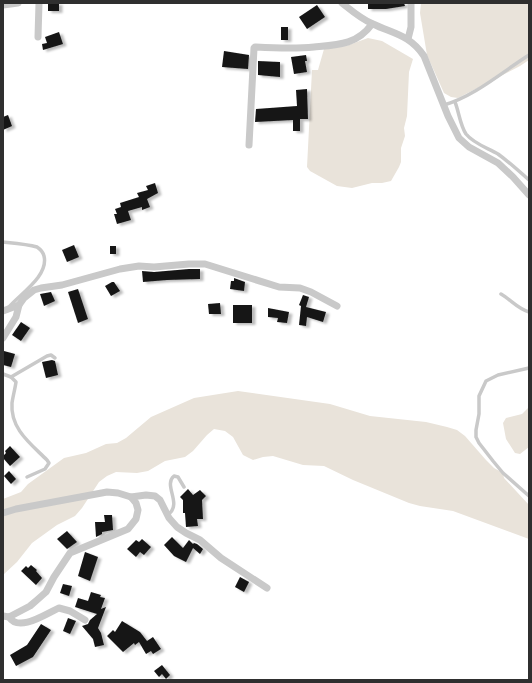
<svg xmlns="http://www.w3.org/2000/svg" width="532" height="683" font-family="Commissioner,sans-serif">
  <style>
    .green { fill: #e9e3da }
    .building { fill: #161616; filter: url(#shadow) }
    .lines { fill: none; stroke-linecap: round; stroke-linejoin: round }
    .lane { stroke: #c9c9c9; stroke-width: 3.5 }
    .street { stroke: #c9c9c9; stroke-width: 7 }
  </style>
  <defs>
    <filter id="shadow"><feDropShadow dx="3.5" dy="2" stdDeviation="1" flood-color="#0004"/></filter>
  </defs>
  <rect width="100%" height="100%" fill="#fff"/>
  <g class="green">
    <polygon points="421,3 529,3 529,60 520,66 458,98 451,97 444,93 427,55 420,13"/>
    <polygon points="368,38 382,41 413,59 409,72 407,116 404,128 405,136 401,148 401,162 399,167 391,181 382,183 372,183 352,188 337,186 310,171 307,167 312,70 318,70 324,49 346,46"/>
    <polygon points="238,391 330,404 370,416 426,422 447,427 457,430 465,436 486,460 494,468 503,473 504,478 529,505 529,539 453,511 420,506 409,503 353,480 324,466 303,465 273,456 263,457 253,460 243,455 233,437 225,431 214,429 207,435 193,451 185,457 165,461 148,471 137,473 116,472 107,476 99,482 82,508 75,516 57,525 32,543 17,562 3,575 3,499 21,492 28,484 64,458 86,453 106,444 117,443 126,438 151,417 194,398"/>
    <polygon points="529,407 529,447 520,454 515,453 506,439 503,423 506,418 522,414"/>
  </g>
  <g class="building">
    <rect x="48" y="3" width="11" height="8"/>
    <polygon points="368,3 404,3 405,6 386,9 368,9"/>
    <polygon points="317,5 325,17 307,29 299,17"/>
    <rect x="281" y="27" width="7" height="13"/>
    <polygon points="59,32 63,44 43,50 42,44 47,43 45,37"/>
    <polygon points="224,51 249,55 248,69 222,67"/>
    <polygon points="306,55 307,61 305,61 307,72 294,74 291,57"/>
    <polygon points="258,61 280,62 280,77 258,75"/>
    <polygon points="307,89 308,119 300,119 300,131 293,131 293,120 255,122 256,109 297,106 296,90"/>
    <polygon points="8,115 12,126 3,130 3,117"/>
    <polygon points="155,183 158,193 147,199 150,207 142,210 142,207 128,211 131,220 117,224 114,214 117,214 115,209 121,207 120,203 139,197 137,193 148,190 146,186"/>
    <polygon points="74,245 79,257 67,262 62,250"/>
    <rect x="110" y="246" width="6" height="8"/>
    <polygon points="189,269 200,269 200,279 167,280 143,282 142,271 154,272"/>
    <polygon points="234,278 245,282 244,291 230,289 231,281 234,281"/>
    <polygon points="112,282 114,282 120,291 111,296 105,286"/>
    <polygon points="78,289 88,319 78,323 68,292"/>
    <polygon points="51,292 55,301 44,306 40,294"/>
    <polygon points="303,295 309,297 306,307 326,312 323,322 307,317 306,326 299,325 301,306 299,305"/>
    <polygon points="220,303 221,314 209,314 208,304"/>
    <rect x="233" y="305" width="19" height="18"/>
    <polygon points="268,308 289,312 287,323 277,322 278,318 268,317"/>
    <polygon points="21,322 30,328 21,341 12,335"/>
    <polygon points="4,351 15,354 11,367 3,365"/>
    <polygon points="52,360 55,361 58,375 46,378 42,362"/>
    <polygon points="10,446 20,457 10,466 3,458 3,456 6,453 5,451"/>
    <polygon points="9,471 16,479 11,484 4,476"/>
    <polygon points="188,489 193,495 200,490 206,496 202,500 203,519 197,519 198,526 186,527 185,513 183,513 183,500 180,497"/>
    <polygon points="104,515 112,515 113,530 102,532 102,534 96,537 95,522 105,522"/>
    <polygon points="67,531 77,542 67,549 57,539"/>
    <polygon points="172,537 183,548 189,540 193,544 194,543 197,544 203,549 200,554 193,548 186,562 174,556 164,545"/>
    <polygon points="142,539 151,547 144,555 140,552 136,557 127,549 136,540 139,542"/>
    <polygon points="85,552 98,557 90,581 78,576"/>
    <polygon points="31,565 37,570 36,571 42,578 36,585 21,571 26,566 28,568"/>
    <polygon points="240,577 249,582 244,592 235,587"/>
    <polygon points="63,584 72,586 69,596 60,593"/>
    <polygon points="91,592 101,595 100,597 105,598 101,609 106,607 98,628 101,633 104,645 95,647 93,639 82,626 88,624 90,620 97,614 75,607 78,598 88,601"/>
    <polygon points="68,618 76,621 70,634 63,631"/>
    <polygon points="122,621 140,632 147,641 153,637 161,649 153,654 151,651 146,654 139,642 135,645 134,643 123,652 107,636 113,630 115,632"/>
    <polygon points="41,624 51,630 33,657 16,666 10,655 27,645"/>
    <polygon points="162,665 170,675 166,679 162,674 159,677 154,671"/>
  </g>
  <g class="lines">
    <g class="lane">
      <path d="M455 102C459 112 460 125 466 134 474 144 488 148 498 154 509 162 519 171 529 180"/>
      <path d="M444 105C475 96 502 72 529 55"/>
      <path d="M3 242C13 243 27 244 37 247 40 249 43 252 44 256 49 276 20 294 9 307"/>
      <path d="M501 294C511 300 518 309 529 312"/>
      <polyline points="529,368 498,375 486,381 479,396 479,414 476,430 476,437 479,443 493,461 503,473 529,496"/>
      <path d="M3 374 11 377 16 382C15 389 13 396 12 403 10 429 31 444 47 460L49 463 45 469 27 477"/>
      <polyline points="11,377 47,356 51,355 55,358"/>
      <path d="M167 513 169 514C182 503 163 485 174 476L178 477 184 487"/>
    </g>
    <g class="street">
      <path d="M342 3C352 11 361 19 373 24 394 34 410 35 424 56L448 116 459 138 469 147 498 163 513 177 529 195"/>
      <polyline points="3,5 18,3"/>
      <polyline points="38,37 39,3"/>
      <polyline points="408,39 411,27 411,3"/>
      <path d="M249 145 254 48 255 47C275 48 294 49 314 47 337 45 357 45 372 24"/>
      <polyline points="3,311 19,305 24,298 34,290 41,288 62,285 120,269 139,266 154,267 189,264 205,264 279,287 300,288 311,292 337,306"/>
      <polyline points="3,338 16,317 19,305"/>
      <polyline points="131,497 146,495 155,496 160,500 169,518 177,527 186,533 200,540 221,558 267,588"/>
      <polyline points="3,513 16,509 107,492 118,493 131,497 136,503 138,510 136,519 128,529 70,553 54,577 46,592 37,600 30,606 9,617 3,616"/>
      <path d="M9 617C19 633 47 613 59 608L70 611 85 620"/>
    </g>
  </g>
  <rect width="532" height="683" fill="none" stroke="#2f2f2f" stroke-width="8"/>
</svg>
